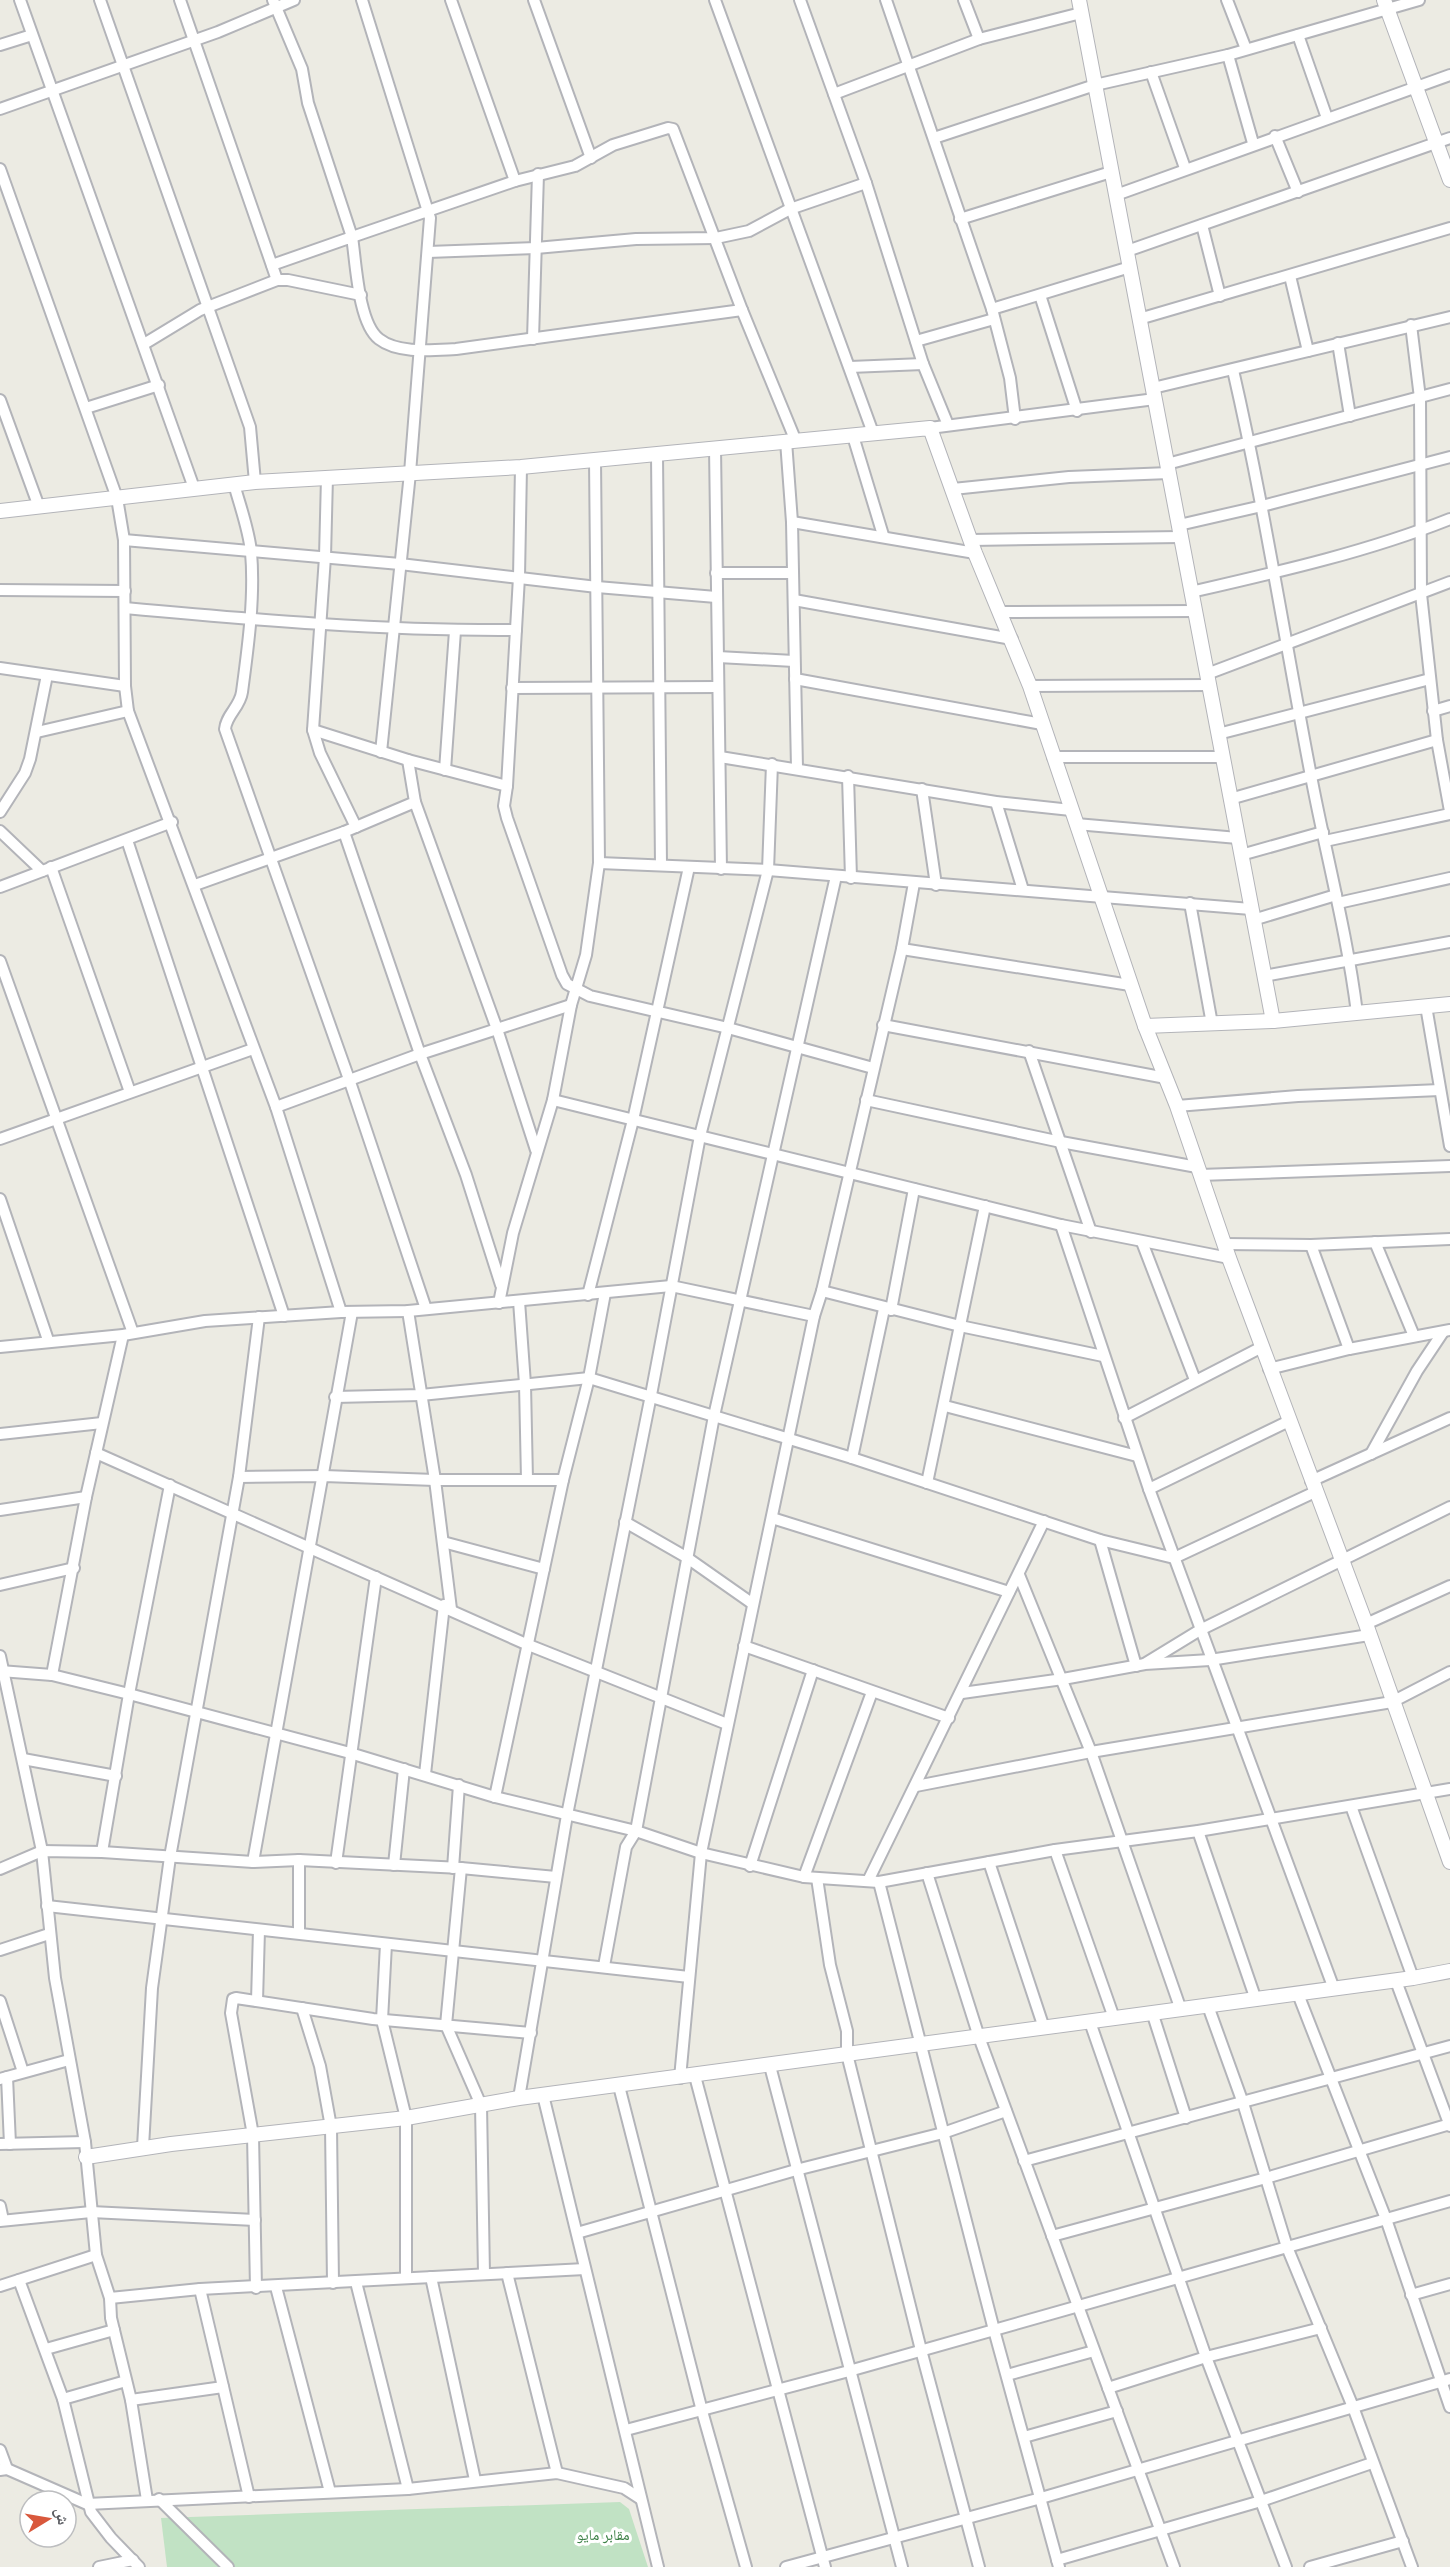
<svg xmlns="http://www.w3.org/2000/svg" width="1450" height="2567" font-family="Figtree,'Noto Naskh Arabic',sans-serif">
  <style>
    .green { fill: #c1e2c4 }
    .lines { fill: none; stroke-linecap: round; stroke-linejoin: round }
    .minor-casing { stroke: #b3b4b9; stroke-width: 14 }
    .tertiary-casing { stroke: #b3b4b9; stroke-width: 16 }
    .minor { stroke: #fff; stroke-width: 10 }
    .tertiary { stroke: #fff; stroke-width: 14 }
    .labels { text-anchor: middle; stroke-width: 6; stroke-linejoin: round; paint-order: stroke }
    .park-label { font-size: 15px; fill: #3c8046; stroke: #fff }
  </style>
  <rect width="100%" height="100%" fill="#ecebe3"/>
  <polygon class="green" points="620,2502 629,2509 648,2567 167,2567 161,2518"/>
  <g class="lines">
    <defs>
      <g id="minor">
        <polyline points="20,0 194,488"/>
        <polyline points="100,0 250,427 255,482"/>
        <polyline points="180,0 277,280"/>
        <polyline points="273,0 302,69 308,103 352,237 515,181 575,166 613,145 668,128 673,129 742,310 795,439"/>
        <polyline points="362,0 430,218 410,473 381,752"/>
        <polyline points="451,0 515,181"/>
        <polyline points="534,0 591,158"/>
        <polyline points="715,0 873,433"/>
        <polyline points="800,0 866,183 923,364 948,425"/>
        <polyline points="886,0 992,309 1010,378 1015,419"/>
        <polyline points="964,0 979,39"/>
        <polyline points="1227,0 1246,49"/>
        <polyline points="1298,35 1327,118"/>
        <polyline points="0,45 32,35"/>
        <polyline points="1228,55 1253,143"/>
        <polyline points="1151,72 1185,168"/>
        <polyline points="834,94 979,39 1081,13"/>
        <polyline points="0,109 218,32 294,0"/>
        <polyline points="1275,136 1298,192"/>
        <polyline points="934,138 1095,85 1228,55 1419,0"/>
        <polyline points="0,169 117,498 124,540 125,686 128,711 276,1107 341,1312"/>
        <polyline points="1116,195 1450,75"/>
        <polyline points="960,219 1111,172"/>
        <polyline points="1202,225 1220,296"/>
        <polyline points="1127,251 1450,138"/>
        <polyline points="428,252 536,248 636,239 716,238 749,231 790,209 866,183"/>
        <path d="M272 265 352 237C356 262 358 323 379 339 398 354 433 350 456 349L742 310"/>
        <polyline points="1290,276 1308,351"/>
        <polyline points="1040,295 1077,411"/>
        <polyline points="992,309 1130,267"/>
        <polyline points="1139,319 1450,228"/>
        <polyline points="1411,325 1420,398 1421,594 1437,740 1450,811"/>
        <polyline points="533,339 538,174"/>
        <polyline points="916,341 994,319"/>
        <polyline points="1338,343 1350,416"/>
        <polyline points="144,344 200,310 277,280 288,280 361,295"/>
        <polyline points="850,367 923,364"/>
        <path d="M1233 370C1264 505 1285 641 1311 776 1326 855 1347 933 1357 1013"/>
        <polyline points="1153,388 1450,317"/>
        <polyline points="0,400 39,507"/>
        <polyline points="86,408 159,385"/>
        <polyline points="930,428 1155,399"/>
        <polyline points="853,436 883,535"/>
        <polyline points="786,441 792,522 797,768"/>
        <polyline points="715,448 721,869"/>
        <polyline points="657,455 661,865"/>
        <polyline points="1167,464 1450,389"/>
        <polyline points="327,477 325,557 313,730 320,753 356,827"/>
        <path d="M234 484C240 506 249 530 251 552 255 597 248 647 242 692 240 707 226 715 225 729L350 1082 426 1309"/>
        <polyline points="953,489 1069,477 1169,473"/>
        <polyline points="792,522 975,553"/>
        <polyline points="1179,525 1262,506 1450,457"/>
        <polyline points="124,540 400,564 597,587 716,597"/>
        <polyline points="971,540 1181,537"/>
        <polyline points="716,573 793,573"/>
        <polyline points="0,590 125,591"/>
        <path d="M1191 592C1278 572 1367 552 1450 519"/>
        <polyline points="794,600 1012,639"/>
        <path d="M125 608C255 620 385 631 516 630"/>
        <polyline points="1000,612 1195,611"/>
        <polyline points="718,657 794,661"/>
        <polyline points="0,668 125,686"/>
        <polyline points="1207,674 1450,582"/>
        <polyline points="795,679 1042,724"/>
        <polyline points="1030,686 1209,685"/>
        <polyline points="512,688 718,687"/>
        <polyline points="1433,711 1450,706"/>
        <polyline points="313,730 408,760 507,786 504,806 507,818 562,975 567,984 590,996 728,1028 873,1068"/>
        <polyline points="37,732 128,711"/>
        <polyline points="1218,734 1430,679"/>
        <polyline points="720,757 996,802 1071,810"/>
        <polyline points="1053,757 1223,757"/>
        <polyline points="445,770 455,631"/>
        <polyline points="848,776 851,878"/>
        <polyline points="507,786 519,577 521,467"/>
        <polyline points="922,789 936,885"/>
        <polyline points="1230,799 1437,740"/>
        <polyline points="415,802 497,1029 536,1150"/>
        <polyline points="996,802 1023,890"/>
        <polyline points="0,812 25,773 30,759 47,675"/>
        <polyline points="1076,824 1238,838"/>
        <polyline points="0,831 42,871"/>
        <polyline points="344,832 420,1054 466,1175 501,1285"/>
        <polyline points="127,840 284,1316"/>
        <polyline points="1325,841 1450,814"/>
        <polyline points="1241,855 1323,832"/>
        <polyline points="599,863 768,870 1251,909"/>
        <polyline points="51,867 130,1092"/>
        <polyline points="195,885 344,832 415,802 408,760"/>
        <polyline points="0,887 172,822"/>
        <polyline points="1190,903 1212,1024"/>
        <polyline points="1338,903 1450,878"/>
        <polyline points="1253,920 1336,895"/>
        <polyline points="902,949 1130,985"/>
        <polyline points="0,961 133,1333"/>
        <polyline points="1264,976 1450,942"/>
        <polyline points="1426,1006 1450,1146"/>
        <polyline points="883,1025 1166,1078"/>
        <polyline points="1029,1051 1091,1232"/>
        <polyline points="553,1100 1061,1225 1229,1258"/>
        <polyline points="866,1100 1061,1142 1197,1167"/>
        <polyline points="1177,1106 1298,1096 1440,1090"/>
        <polyline points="276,1107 420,1054 571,1005"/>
        <polyline points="0,1139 253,1049"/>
        <polyline points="1200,1175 1450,1166"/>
        <polyline points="0,1199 48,1340"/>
        <polyline points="1061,1225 1149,1489 1334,1989"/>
        <polyline points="1142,1242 1195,1380"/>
        <polyline points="1375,1242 1414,1336"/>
        <polyline points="1224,1244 1311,1245 1450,1239"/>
        <polyline points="1311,1245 1349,1349"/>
        <polyline points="822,1291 960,1326 1103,1356"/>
        <polyline points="588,1295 633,1120 689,867"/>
        <polyline points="519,1301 525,1384 527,1480"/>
        <polyline points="499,1303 513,1233 553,1100 571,1005 586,955 599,863 595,460"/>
        <polyline points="891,1310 914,1189"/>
        <polyline points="408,1311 435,1480 451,1609"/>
        <polyline points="0,1347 123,1335 205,1321 341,1312 408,1311 671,1286 814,1316"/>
        <polyline points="1269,1369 1349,1349 1450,1330"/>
        <polyline points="335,1397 421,1395 589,1378 852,1458 1100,1540 1174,1558 1315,1492"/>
        <polyline points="945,1406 1137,1456"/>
        <polyline points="1124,1418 1262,1347"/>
        <polyline points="0,1434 102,1423"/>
        <polyline points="96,1453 526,1644 727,1724"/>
        <polyline points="1371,1454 1417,1371 1443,1332"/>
        <polyline points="852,1458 884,1309"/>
        <polyline points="239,1477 324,1476 435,1480 563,1480"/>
        <polyline points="1311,1481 1450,1418"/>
        <polyline points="927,1483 985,1206"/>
        <polyline points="1149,1489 1289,1421"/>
        <polyline points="0,1510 86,1497"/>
        <polyline points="772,1518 1009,1592"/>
        <polyline points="625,1522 686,1557 753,1604"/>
        <polyline points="1100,1540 1136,1666"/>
        <polyline points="443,1542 544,1569"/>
        <polyline points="1019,1575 1091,1752 1181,2010"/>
        <polyline points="0,1585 74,1568"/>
        <polyline points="1366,1624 1450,1586"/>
        <polyline points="744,1646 949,1718"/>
        <polyline points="0,1656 42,1851 55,1978 85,2142 96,2255 110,2298 111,2318 131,2400 147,2500"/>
        <polyline points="1146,1663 1200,1630 1450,1507"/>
        <polyline points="0,1671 52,1675 129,1694 350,1753 495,1797 636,1831 701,1853 804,1877 879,1882 1055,1850 1198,1831 1450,1789"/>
        <polyline points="52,1675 86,1497 123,1335"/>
        <polyline points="962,1693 1063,1679 1145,1664 1210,1660 1369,1635"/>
        <polyline points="23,1759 116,1776"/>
        <polyline points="425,1774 444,1605"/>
        <polyline points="916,1786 1091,1752 1392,1702 1450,1672"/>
        <polyline points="495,1797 563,1480 589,1378 605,1293"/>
        <polyline points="1351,1806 1413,1978"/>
        <polyline points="1198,1831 1256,2000"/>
        <polyline points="1055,1850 1114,2018"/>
        <polyline points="102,1852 129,1694 170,1485"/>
        <polyline points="299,1860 299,1933"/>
        <polyline points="253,1862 352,1312"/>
        <polyline points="989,1862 1044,2028"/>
        <polyline points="336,1863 376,1577"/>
        <polyline points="394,1865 404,1769"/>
        <polyline points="750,1866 813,1670"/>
        <polyline points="453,1868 459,1785"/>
        <polyline points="461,1868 446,2025 481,2105 484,2274"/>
        <polyline points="0,1869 42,1851 102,1852 253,1862 299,1860 461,1868 556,1877"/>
        <polyline points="927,1873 979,2037 1174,2567"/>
        <polyline points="804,1877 872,1692"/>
        <polyline points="817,1878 830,1965 847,2031 847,2054 921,2350 979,2567"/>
        <polyline points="868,1881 1044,1521"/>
        <polyline points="879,1882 994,2330 1059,2567"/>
        <polyline points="47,1906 689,1977"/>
        <polyline points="386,1944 382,2020 406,2118 406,2278"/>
        <polyline points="0,1950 49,1934"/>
        <polyline points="604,1966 626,1847 636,1831 714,1416 836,876"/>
        <polyline points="1396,1981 1450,2126"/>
        <polyline points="1298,1994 1386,2219 1450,2407"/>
        <polyline points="0,2001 23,2072"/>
        <polyline points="257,2001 259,1930"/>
        <polyline points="1208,2006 1243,2103 1287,2247 1353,2407 1412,2567"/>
        <polyline points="302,2008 320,2066 331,2127 333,2283"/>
        <polyline points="1153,2015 1186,2118"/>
        <polyline points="1090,2022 1206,2357 1286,2567"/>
        <polyline points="770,2066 902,2567"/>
        <polyline points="695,2076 825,2567"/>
        <polyline points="7,2077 10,2144"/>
        <polyline points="680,2078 701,1853 814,1316 822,1291 902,949 914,883"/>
        <polyline points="0,2079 69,2060"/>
        <polyline points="619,2086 702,2411 746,2567"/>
        <polyline points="543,2095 658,2567"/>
        <polyline points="519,2098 567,1815 651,1395 700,1136 768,870 772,764"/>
        <polyline points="0,2144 85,2142"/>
        <polyline points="143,2147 152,1988 170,1857 239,1477 259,1317"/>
        <polyline points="1024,2161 1450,2046"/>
        <polyline points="0,2206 3,2220"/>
        <polyline points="0,2221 91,2212 255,2220"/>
        <polyline points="577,2233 796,2170 943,2133 1006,2111"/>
        <polyline points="1052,2236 1266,2178 1450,2124"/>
        <polyline points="507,2273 557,2473"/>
        <polyline points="431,2277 475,2480"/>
        <polyline points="19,2280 63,2399 91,2512 111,2538 139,2567"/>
        <polyline points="356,2282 408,2489"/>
        <polyline points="0,2286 96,2255"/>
        <polyline points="276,2287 330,2492"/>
        <polyline points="256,2288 253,2135 231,2013 233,1999 236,1998 373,2019 531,2033"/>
        <polyline points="200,2289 249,2497"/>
        <polyline points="1411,2295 1450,2284"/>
        <polyline points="110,2298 200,2289 585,2269"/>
        <polyline points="46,2349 114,2330"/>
        <polyline points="1007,2375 1094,2351"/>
        <polyline points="1108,2388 1206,2357 1321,2328"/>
        <polyline points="63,2399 126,2381"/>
        <polyline points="131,2400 223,2387"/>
        <polyline points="626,2430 849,2371 1450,2201"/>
        <polyline points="1024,2437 1117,2411"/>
        <polyline points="0,2450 7,2469"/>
        <polyline points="0,2470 7,2469 87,2504 408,2489 557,2473 624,2488 641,2499"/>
        <polyline points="159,2499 228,2567"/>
        <polyline points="1057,2560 1261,2501 1372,2463"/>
        <polyline points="99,2567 133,2560"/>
        <polyline points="786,2567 1041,2498 1450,2379"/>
        <polyline points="1310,2567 1403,2541"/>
      </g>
      <g id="tertiary">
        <polyline points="1079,0 1273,1021"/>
        <polyline points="1384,0 1450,180"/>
        <polyline points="0,511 255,482 521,467 930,428 975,553 1030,686 1145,1026 1177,1106 1229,1258 1366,1624 1450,1862"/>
        <polyline points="1145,1026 1273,1021 1450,1004"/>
        <polyline points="86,2157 171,2144 406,2118 519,2098 1413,1978 1450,1971"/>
      </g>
    </defs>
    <use href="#minor" class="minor-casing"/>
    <use href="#tertiary" class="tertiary-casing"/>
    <use href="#minor" class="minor"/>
    <use href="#tertiary" class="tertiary"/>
  </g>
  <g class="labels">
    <g class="park-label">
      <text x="603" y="2540">مقابر مايو</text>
    </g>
  </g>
  <g transform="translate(48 2519) rotate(79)"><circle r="28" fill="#ffffff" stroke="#bdbec0" stroke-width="1.5"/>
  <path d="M0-4.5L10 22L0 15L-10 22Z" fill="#d9583c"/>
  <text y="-9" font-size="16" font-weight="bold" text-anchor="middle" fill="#5b5d62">ش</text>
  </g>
</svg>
